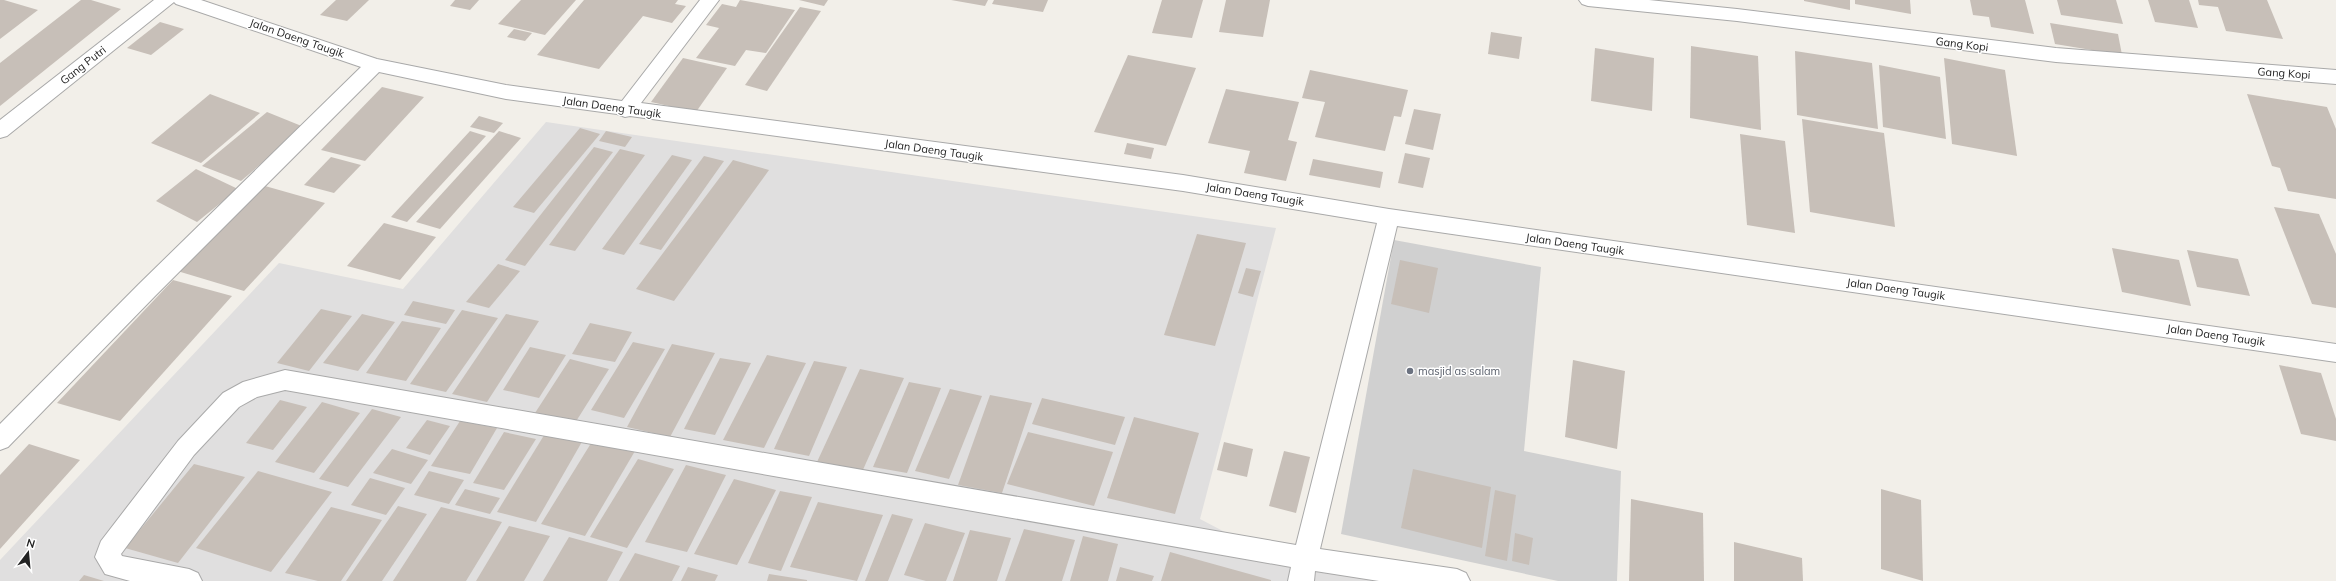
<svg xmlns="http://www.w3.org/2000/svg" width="2336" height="581" font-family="Mulish,sans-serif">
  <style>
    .residential { fill: #e0dfdf }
    .religious { fill: #d0d0d0 }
    .building { fill: #c7bfb8 }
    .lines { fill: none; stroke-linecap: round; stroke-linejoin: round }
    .minor-casing { stroke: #a9a9a9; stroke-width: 2 }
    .minor { fill: #fff; fill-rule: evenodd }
    .worship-dot { fill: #6b7280; stroke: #fff; stroke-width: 1.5 }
    .labels { text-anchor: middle; stroke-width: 3; stroke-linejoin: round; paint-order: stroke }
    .street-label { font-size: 11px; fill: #222; stroke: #fff }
    .worship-label { font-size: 11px; fill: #5b616d; stroke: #fff; text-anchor: start }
  </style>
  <rect width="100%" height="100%" fill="#f2efe9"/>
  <polygon class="residential" points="546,122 1276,228 1200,519 1242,541 1448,581 0,581 0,560 279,263 403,289"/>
  <polygon class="religious" points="1394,240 1541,267 1524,451 1621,471 1617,581 1558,581 1341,534"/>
  <g class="building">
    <polygon points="0,0 4,0 38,10 0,39"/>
    <polygon points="81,0 91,0 121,9 0,106 0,63"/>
    <polygon points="336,0 369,0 347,21 320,15"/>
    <polygon points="455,0 479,0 470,10 450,6"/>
    <polygon points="521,0 576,0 545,35 498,24"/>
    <polygon points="584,0 678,0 675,4 686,6 672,23 643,16 599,69 537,55"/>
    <polygon points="740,0 795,10 766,53 746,50 735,66 696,58 719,28 706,25 722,4 736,7"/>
    <polygon points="799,0 828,0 824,6"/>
    <polygon points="951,0 988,0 985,6"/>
    <polygon points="994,0 1048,0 1043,12 992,4"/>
    <polygon points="1162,0 1203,0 1192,38 1152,33"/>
    <polygon points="1226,0 1270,0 1263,37 1219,32"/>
    <polygon points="1804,0 1850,0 1850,10 1804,1"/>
    <polygon points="1855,0 1910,0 1911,14 1855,4"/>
    <polygon points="1970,0 2025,0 2034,34 1991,27 1989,17 1973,15"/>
    <polygon points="2057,0 2116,0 2123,24 2061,15"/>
    <polygon points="2148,0 2189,0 2198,28 2155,22"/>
    <polygon points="2198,0 2267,0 2283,39 2226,31 2218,7 2199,5"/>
    <polygon points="800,7 821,11 767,91 745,85"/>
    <polygon points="160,22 184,29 151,55 127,48"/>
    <polygon points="2050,23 2118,34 2122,55 2055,44"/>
    <polygon points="514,29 532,33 525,41 507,37"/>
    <polygon points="1491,32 1522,37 1519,59 1488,54"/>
    <polygon points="1691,46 1758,56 1761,130 1690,118"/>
    <polygon points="1595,48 1654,58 1652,111 1591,101"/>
    <polygon points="1795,51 1872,63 1878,129 1797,115"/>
    <polygon points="1128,55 1196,68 1166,146 1094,132"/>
    <polygon points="683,58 727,68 696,112 651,102"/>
    <polygon points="1944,58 2005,70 2017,156 1952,144"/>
    <polygon points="1879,65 1940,77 1946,139 1883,127"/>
    <polygon points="1310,70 1408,90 1401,117 1394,116 1385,151 1315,137 1325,102 1302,98"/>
    <polygon points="382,87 424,97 365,161 321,150"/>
    <polygon points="1226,89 1299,102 1288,140 1297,142 1286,181 1244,173 1250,151 1208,143"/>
    <polygon points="210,94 260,113 201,163 151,143"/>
    <polygon points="2247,94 2327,107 2336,129 2336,199 2288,191 2280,168 2272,166"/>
    <polygon points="1414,109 1441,114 1433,150 1405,144"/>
    <polygon points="267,112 304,127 241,181 202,166"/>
    <polygon points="479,116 503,123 494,133 470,127"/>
    <polygon points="1802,119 1884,133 1895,227 1810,212"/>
    <polygon points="580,128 600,134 534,213 513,207"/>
    <polygon points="470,131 486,136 407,222 391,217"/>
    <polygon points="499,131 521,138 440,229 416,222"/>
    <polygon points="606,131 632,137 625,147 599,141"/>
    <polygon points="1740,134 1785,141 1795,233 1747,225"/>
    <polygon points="1127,143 1154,148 1151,159 1124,154"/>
    <polygon points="594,147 613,152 525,266 505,260"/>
    <polygon points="620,149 645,155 575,251 549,245"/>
    <polygon points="1405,153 1430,158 1423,188 1398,183"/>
    <polygon points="672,155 692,160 624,255 602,249"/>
    <polygon points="704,156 724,161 661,250 639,244"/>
    <polygon points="331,157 361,165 334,193 304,185"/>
    <polygon points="1313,159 1383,172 1380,188 1309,175"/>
    <polygon points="733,160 769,170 674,301 636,289"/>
    <polygon points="196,169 238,189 197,222 156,201"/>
    <polygon points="258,184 325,203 244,291 174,270"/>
    <polygon points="2274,207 2319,214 2336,254 2336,308 2312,304"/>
    <polygon points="384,223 436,237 400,280 347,266"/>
    <polygon points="1197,234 1246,243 1215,346 1164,335"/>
    <polygon points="2112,248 2179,260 2191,306 2122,292"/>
    <polygon points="2187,250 2238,259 2250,296 2197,287"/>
    <polygon points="1400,260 1438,268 1429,313 1391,304"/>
    <polygon points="498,264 520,271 489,308 466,302"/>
    <polygon points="1246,268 1261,271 1253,297 1238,293"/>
    <polygon points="173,280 232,296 120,421 57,403"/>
    <polygon points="413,301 455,310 446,324 404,315"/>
    <polygon points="321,309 352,316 309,371 277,363"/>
    <polygon points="462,310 498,318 446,392 410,384"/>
    <polygon points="362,314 395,322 358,371 323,363"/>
    <polygon points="506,314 539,321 487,402 452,394"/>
    <polygon points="402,321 441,328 406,381 366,373"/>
    <polygon points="590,323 632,332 615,362 572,354"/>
    <polygon points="633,342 665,349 624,418 591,410"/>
    <polygon points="672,344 715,353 670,437 627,427"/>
    <polygon points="530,347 566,355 539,398 503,390"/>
    <polygon points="767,355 806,363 764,448 723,440"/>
    <polygon points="720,358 751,363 715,435 684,429"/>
    <polygon points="570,359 609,369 575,423 535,413"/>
    <polygon points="1573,360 1625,371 1617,449 1565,437"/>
    <polygon points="814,361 847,367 809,456 774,449"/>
    <polygon points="2279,365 2321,373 2336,419 2336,441 2301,434"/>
    <polygon points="860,369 904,378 862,472 817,462"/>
    <polygon points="909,382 941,388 907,473 873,467"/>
    <polygon points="950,389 982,396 949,479 915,471"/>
    <polygon points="990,395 1032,403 1002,493 958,485"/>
    <polygon points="1042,398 1125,417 1115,445 1032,424"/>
    <polygon points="280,400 307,407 273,450 246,443"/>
    <polygon points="322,402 360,413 314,473 275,462"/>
    <polygon points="372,409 401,417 348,487 319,479"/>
    <polygon points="1134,417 1199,433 1175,514 1107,498"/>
    <polygon points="427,420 450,426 430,455 406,448"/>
    <polygon points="460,421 497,428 470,474 431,466"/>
    <polygon points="504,432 536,439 504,490 473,483"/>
    <polygon points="546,432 583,440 536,522 497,512"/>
    <polygon points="1028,432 1113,452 1094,506 1007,484"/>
    <polygon points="593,440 635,451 585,536 541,524"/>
    <polygon points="1224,442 1253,449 1247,477 1217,470"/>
    <polygon points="29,444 80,460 0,549 0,475"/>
    <polygon points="392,449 428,460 411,484 373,473"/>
    <polygon points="1284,451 1310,457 1296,513 1269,506"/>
    <polygon points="638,459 674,469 627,548 590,537"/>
    <polygon points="194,464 245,477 178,563 125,548"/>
    <polygon points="686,465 726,475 687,552 645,542"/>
    <polygon points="1413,469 1491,487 1482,548 1401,528"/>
    <polygon points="258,471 332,492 271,572 196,548"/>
    <polygon points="429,471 464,480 449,504 414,495"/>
    <polygon points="370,478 405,488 386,515 351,505"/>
    <polygon points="734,479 776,490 737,565 694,554"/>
    <polygon points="465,489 500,498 490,514 455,505"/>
    <polygon points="1881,489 1921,500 1923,581 1881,569"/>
    <polygon points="1495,490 1516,495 1507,561 1485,556"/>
    <polygon points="780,491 812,497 781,571 748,563"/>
    <polygon points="1631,499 1703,513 1704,581 1629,581"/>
    <polygon points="818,502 883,515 857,581 790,567"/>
    <polygon points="398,506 427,514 382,581 346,581"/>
    <polygon points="331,507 382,520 341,581 318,581 285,573"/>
    <polygon points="441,507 502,522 466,581 393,581"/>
    <polygon points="892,514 913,519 888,581 865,581"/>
    <polygon points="925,523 965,533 946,581 926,581 904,575"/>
    <polygon points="509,526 550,536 524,581 476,581"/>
    <polygon points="1024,529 1075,540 1062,581 1005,581"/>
    <polygon points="970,530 1011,538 997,581 953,581"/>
    <polygon points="1515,533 1533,538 1529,565 1512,561"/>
    <polygon points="1083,536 1118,544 1108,581 1070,581"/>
    <polygon points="569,537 623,552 607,581 543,581"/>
    <polygon points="1734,542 1802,558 1803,581 1734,581"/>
    <polygon points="1170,552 1271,580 1271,581 1161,581"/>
    <polygon points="635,553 680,566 672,581 619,581"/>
    <polygon points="688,567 718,575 715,581 681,581"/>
    <polygon points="1120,567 1154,576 1152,581 1116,581"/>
    <polygon points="769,574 807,580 807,581 767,581"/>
    <polygon points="84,575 104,581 79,581"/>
  </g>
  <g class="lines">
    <defs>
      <g id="minor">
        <polygon points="154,0 201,0 377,59 506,85 622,101 700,0 719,0 641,103 1183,175 1389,209 2336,344 2336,362 1397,226 1320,549 1457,569 1466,573 1470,581 1379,581 1315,571 1314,581 1288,581 1291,567 285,390 257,397 239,407 194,455 121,554 122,556 189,569 198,573 202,581 130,581 105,574 95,557 101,541 178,441 223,393 243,382 285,370 1296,545 1377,223 1183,191 630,116 625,117 617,114 506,99 379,72 155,296 8,447 0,450 0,424 139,284 361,67 176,4 174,2 7,136 0,138 0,120"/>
        <polygon points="1579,0 1649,0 1737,9 2056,48 2336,70 2336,84 2056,62 1737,21 1588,6 1582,4"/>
      </g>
    </defs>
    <use href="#minor" class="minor-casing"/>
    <use href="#minor" class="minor"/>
  </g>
  <circle class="worship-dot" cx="1410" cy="371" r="4"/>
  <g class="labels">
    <g class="street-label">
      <text transform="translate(297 38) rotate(19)" y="4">Jalan Daeng Taugik</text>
      <text transform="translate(1962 44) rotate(7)" y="4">Gang Kopi</text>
      <text transform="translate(83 65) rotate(-38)" y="4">Gang Putri</text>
      <text transform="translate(2284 73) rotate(4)" y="4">Gang Kopi</text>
      <text transform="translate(612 107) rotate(8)" y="4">Jalan Daeng Taugik</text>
      <text transform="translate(934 150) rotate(8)" y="4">Jalan Daeng Taugik</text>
      <text transform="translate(1255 194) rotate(9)" y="4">Jalan Daeng Taugik</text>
      <text transform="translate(1575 244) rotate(8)" y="4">Jalan Daeng Taugik</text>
      <text transform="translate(1896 289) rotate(8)" y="4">Jalan Daeng Taugik</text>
      <text transform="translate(2216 335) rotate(8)" y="4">Jalan Daeng Taugik</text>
    </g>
    <g class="worship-label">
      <text x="1418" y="375">masjid as salam</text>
    </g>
  </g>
  <g transform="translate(28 553) rotate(16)" stroke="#ffffff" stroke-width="3" paint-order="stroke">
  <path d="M0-3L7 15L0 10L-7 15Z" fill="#222222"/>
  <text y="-6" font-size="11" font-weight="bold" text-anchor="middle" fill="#222222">N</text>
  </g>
</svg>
